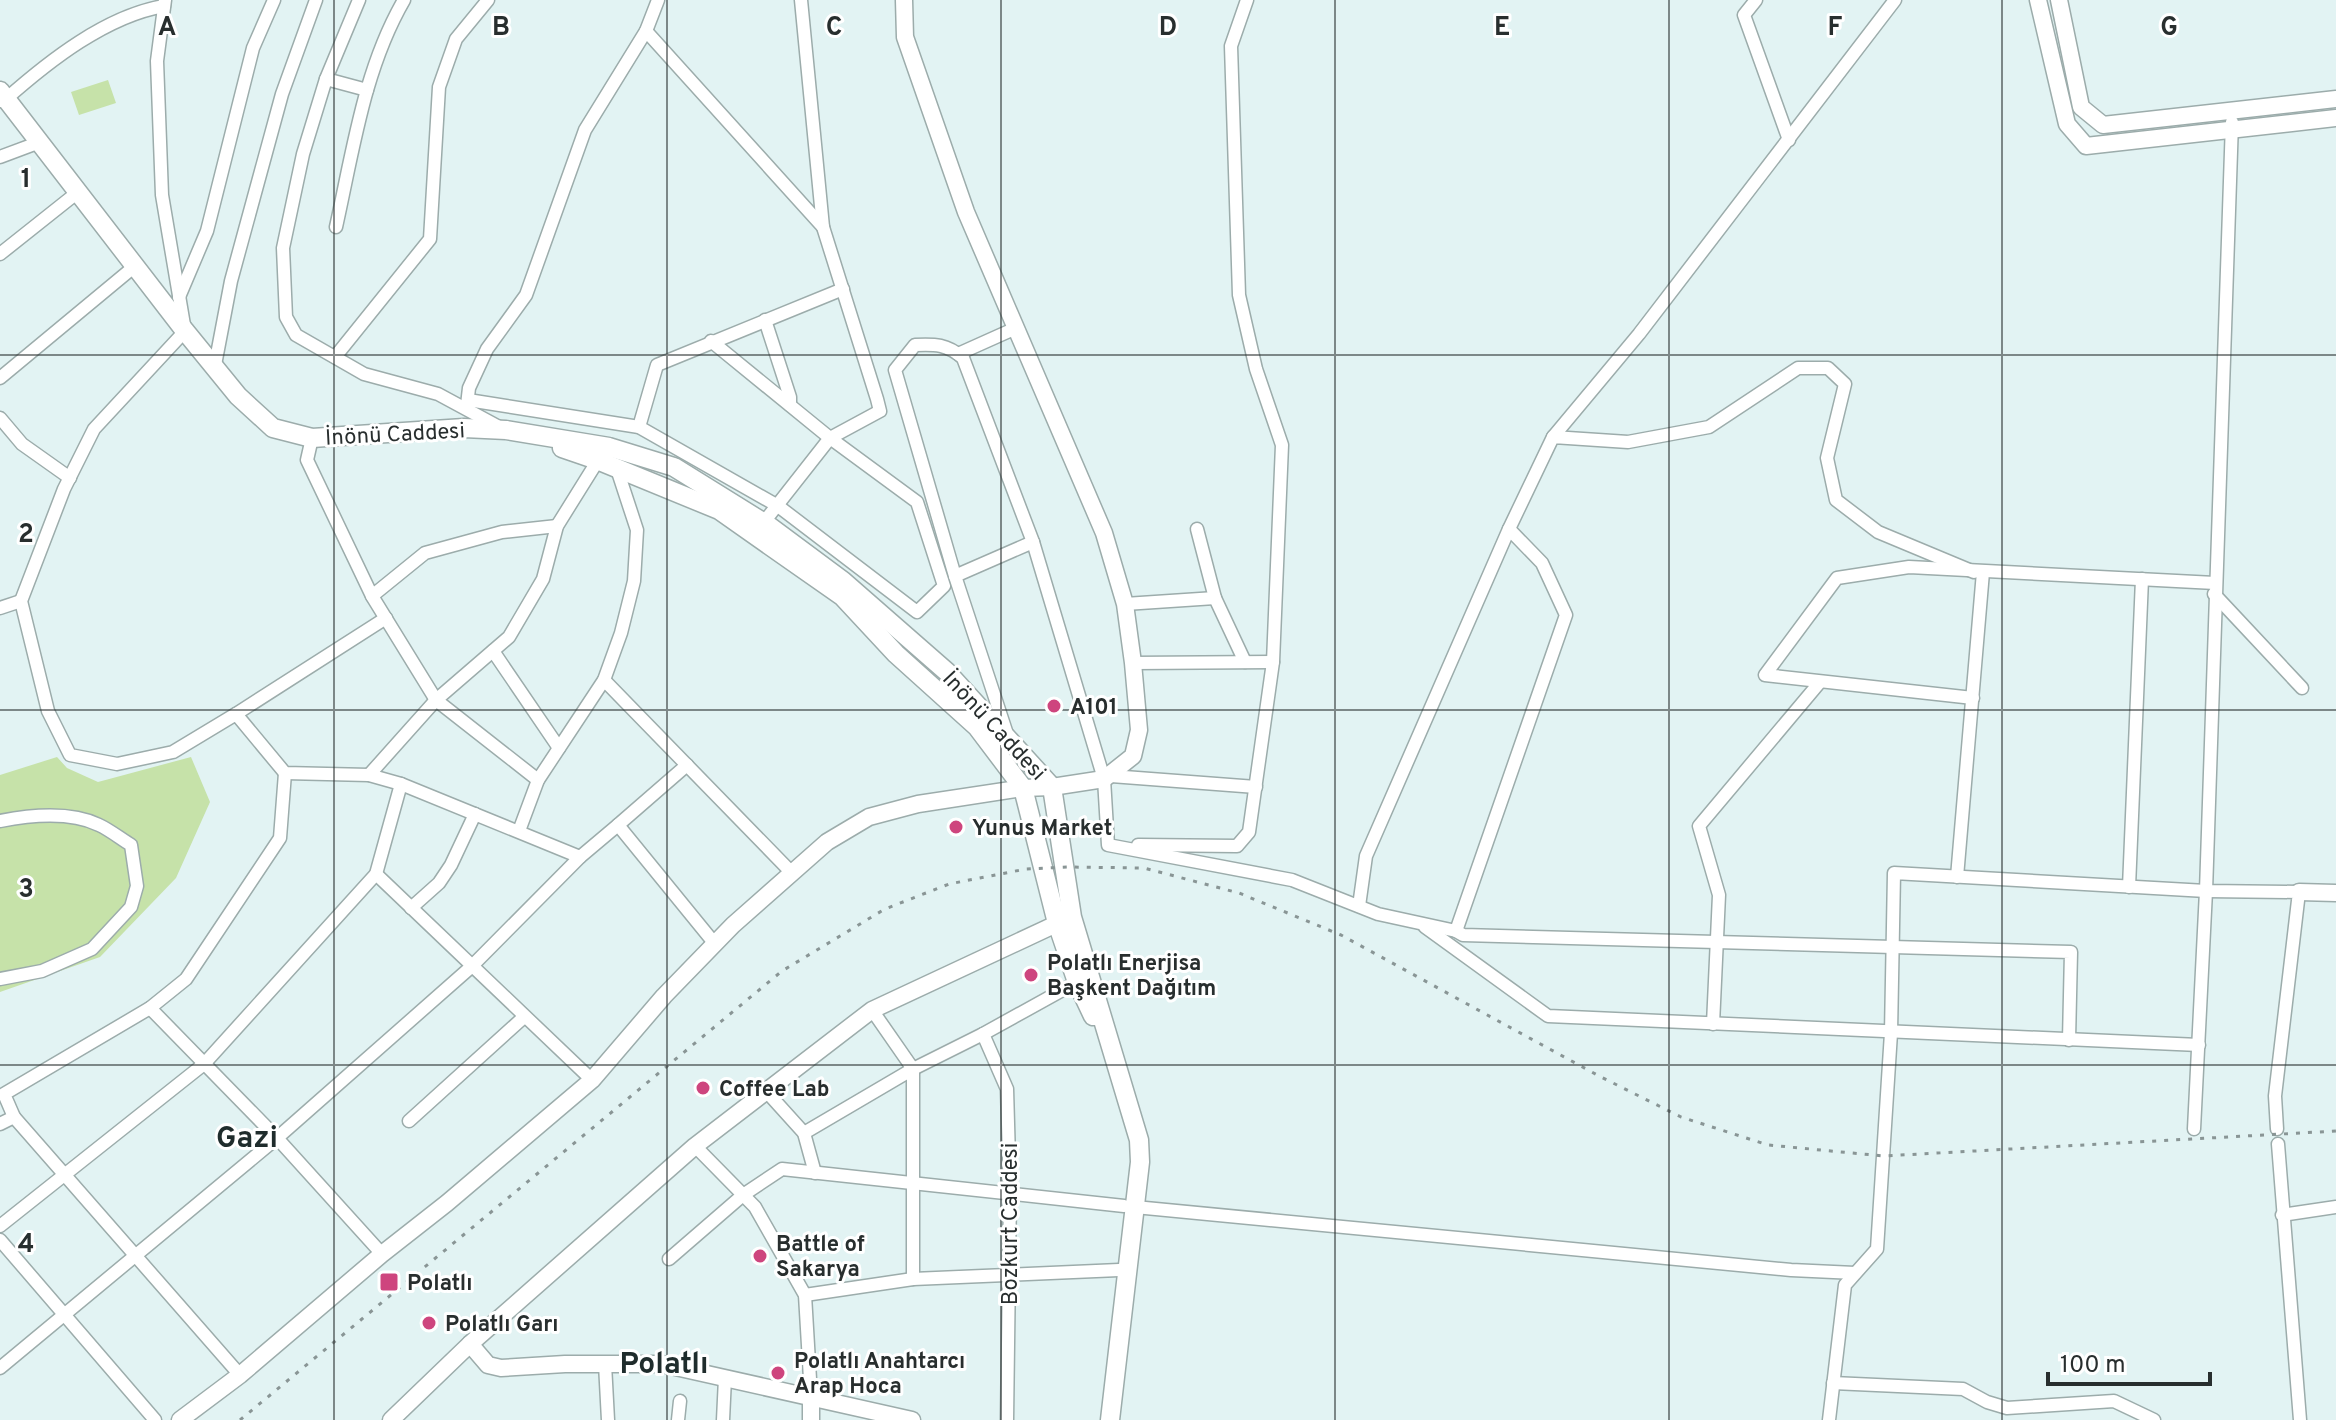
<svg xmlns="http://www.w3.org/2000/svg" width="2336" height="1420" font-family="Overpass,sans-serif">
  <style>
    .green { fill: #c6e2a9 }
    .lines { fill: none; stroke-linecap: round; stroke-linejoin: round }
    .minor-casing { stroke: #9cacab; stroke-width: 15 }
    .tertiary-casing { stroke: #9cacab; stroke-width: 19 }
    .secondary-casing { stroke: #9cacab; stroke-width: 21 }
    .minor { stroke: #fff; stroke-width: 12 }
    .tertiary { stroke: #fff; stroke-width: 16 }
    .secondary { stroke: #fff; stroke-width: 18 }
    .rail { stroke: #899595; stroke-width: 3; stroke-dasharray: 4 8; stroke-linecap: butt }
    .grid { fill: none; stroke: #282e2e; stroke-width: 2; stroke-opacity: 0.55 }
    .poi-dot { fill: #ce457e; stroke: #fff; stroke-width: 3 }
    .labels { text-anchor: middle; stroke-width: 6; stroke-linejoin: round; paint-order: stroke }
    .street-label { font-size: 22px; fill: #282e2e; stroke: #fff }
    .poi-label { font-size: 22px; font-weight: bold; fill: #282e2e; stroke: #fff; text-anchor: start }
    .district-label { font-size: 30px; font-weight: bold; fill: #1f2c2c; stroke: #fff }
    .grid-label { font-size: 26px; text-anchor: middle; font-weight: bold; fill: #282e2e; stroke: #fff; stroke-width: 6; stroke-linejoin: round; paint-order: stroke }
  </style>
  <rect width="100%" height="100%" fill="#e2f3f3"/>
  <g class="green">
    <polygon points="108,80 116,103 79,115 71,92"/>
    <polygon points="57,757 67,768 98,782 191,757 210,802 176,878 100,957 0,992 0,775"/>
  </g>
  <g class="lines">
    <defs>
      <g id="minor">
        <polyline points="165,0 157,61 162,195 185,331 94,429 64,489 21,601 48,711 70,755 117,764 173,752 236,714 285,773 369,775 401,784 580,857 618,825 715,944"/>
        <polyline points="359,0 326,79 303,154 283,248 286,317 296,335 364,374 438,394 501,428"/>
        <polyline points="801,0 823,227"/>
        <polyline points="1756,0 1744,15 1789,140"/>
        <polyline points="646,31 823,227 877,399 880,411 830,438 764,522"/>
        <polyline points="326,79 367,90"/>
        <path d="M0 101 6 99C49 61 106 16 164 6"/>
        <polyline points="0,157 40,142"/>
        <path d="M336 227C353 151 364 69 404 0"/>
        <polyline points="0,254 78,192"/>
        <polyline points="179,297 207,231 253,48 274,0"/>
        <polyline points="765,320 790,397 790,405"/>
        <polyline points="958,354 1016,328"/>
        <polyline points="335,357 430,239 439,87 456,39 488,0"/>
        <polyline points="215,365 231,281 282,94 316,0"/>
        <polyline points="0,378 135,266"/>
        <polyline points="468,400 639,427 778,506 917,612 944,586 917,502 830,438 711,341"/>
        <polyline points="467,405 469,388 487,349 526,295 585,130 646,31 658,0"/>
        <polyline points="0,418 22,444 70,478"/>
        <polyline points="639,427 657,365 843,289"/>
        <polyline points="1553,437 1639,334 1895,0"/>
        <polyline points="312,438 307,460 372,596 436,700 538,780"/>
        <polyline points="1197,529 1215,598 1245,662"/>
        <polyline points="955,576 1033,542"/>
        <polyline points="2214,594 2302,688"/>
        <polyline points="372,596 425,553 502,532 557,526"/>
        <polyline points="1125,604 1215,598"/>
        <polyline points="0,608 21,601"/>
        <polyline points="493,651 559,748"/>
        <polyline points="1133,663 1273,662"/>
        <polyline points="604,680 792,873"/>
        <polyline points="1973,698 1765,675 1837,578 1909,567 2215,583"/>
        <polyline points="236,714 386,618"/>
        <path d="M1006 731 955 576 895 370 915 345C935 344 947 344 963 358L1033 542 1104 779 1108 845 1292 880 1378 914 1456 931 1463 935 2071 952 2069 1040"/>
        <polyline points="369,775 436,700 509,637 543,579 557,526 600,457"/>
        <polyline points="1111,776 1256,787"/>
        <path d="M0 821C31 815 70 811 99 825 110 830 121 839 131 845L137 886 131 907 92 949 42 971 0 979"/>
        <polyline points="618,825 687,765"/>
        <polyline points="519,831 538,780 604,680 621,633 634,581 637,530 616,466"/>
        <polyline points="1138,845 1237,846 1249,832 1273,662 1282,445 1256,369 1239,295 1231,46 1247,0"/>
        <polyline points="376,874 592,1080"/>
        <polyline points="1957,877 1983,572"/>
        <polyline points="2129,887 2142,579"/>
        <polyline points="1359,906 1366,856 1509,529 1553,437 1628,442 1709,427 1798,368 1828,368 1845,384 1827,458 1836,500 1878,532 1974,572"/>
        <polyline points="411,908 439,883 451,865 475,814"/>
        <polyline points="1425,927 1548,1016 2199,1045"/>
        <polyline points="1456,931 1566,615 1542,563 1509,529"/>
        <polyline points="150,1008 277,1138 382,1254"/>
        <polyline points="872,1010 913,1069 913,1279"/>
        <polyline points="1713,1024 1719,895 1699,826 1820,682"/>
        <polyline points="983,1034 1007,1089 1010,1193 1007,1420"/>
        <polyline points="767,1092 804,1133 815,1173"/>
        <polyline points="14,1117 240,1375"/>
        <polyline points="409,1121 524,1017"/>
        <polyline points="0,1124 14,1117 4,1094 150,1008 186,979 280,838 285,773"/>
        <polyline points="2194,1129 2206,891 2232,122"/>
        <polyline points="804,1133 913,1069 983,1034 1077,982"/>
        <polyline points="2278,1144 2300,1420"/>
        <polyline points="695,1146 755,1207 805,1295 811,1396"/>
        <polyline points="1135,1207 1791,1270 1855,1273"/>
        <polyline points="2282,1215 2336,1207"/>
        <polyline points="0,1226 204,1064 376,874 401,784"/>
        <polyline points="0,1240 155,1420"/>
        <polyline points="669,1259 743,1195 782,1169 1124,1206"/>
        <polyline points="805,1295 913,1279 1119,1270"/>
        <polyline points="605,1364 608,1420"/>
        <polyline points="0,1368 277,1138 471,967 580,857"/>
        <polyline points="1833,1383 1963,1389 1987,1402 2007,1408 2114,1401 2154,1420"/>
        <polyline points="678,1420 680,1401"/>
        <polyline points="723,1420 725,1378"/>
        <polyline points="1829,1420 1845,1285 1877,1249 1891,1033 1894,873 2206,891 2299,892 2275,1096 2277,1129"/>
      </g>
      <g id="tertiary">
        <polyline points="2038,0 2067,124 2086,146 2336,118"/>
        <polyline points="2059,0 2081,107 2103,125 2336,99"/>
        <polyline points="2299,892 2336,893"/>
        <polyline points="470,1344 488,1365 501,1368 565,1364 662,1364 912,1420"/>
        <polyline points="811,1396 811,1420"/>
        <polyline points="180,1420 240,1375 382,1254 447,1203 592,1080 664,996 733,925 827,842 869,817 918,804 1023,788 1052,787 1104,779 1133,756 1139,730 1133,663 1125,604 1104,533 966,212 905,37 904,0"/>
        <polyline points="391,1420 470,1344 695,1146 872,1010 1067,919"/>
      </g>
      <g id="secondary">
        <polyline points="0,91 185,331 238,396 273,428 312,438 464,428 506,430 609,447 674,467 769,526 843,581 947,672 1052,787 1072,917 1139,1140 1140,1162 1110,1420"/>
        <polyline points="562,448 597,460 719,510 843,597 896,654 977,727 1023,788 1057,923 1077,982 1093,1016"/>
      </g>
    </defs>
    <use href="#minor" class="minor-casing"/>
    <use href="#tertiary" class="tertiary-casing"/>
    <use href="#secondary" class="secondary-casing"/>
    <use href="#minor" class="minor"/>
    <use href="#tertiary" class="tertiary"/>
    <use href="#secondary" class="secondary"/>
    <polyline class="rail" points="240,1420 782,971 885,909 949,884 1026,869 1069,867 1144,868 1239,893 1341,935 1599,1076 1681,1117 1768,1145 1884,1156 2336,1131"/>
  </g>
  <path class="grid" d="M334 0V1420M667 0V1420M1001 0V1420M1335 0V1420M1669 0V1420M2002 0V1420M0 355H2336M0 710H2336M0 1065H2336"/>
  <g class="poi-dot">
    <circle cx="1054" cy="706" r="8"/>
    <circle cx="956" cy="827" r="8"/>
    <circle cx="1031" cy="975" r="8"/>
    <circle cx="703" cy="1088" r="8"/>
    <circle cx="760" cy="1256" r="8"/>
    <rect x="379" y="1272" width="20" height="20" rx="4"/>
    <circle cx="429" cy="1323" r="8"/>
    <circle cx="778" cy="1373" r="8"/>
  </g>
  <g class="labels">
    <g class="street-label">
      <text transform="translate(395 433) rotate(-3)" y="8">İnönü Caddesi</text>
      <text transform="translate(995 725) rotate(47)" y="8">İnönü Caddesi</text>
      <text transform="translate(1009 1224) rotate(-90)" y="8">Bozkurt Caddesi</text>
    </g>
    <g class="poi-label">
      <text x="1070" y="714">A101</text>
      <text x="972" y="835">Yunus Market</text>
      <text x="1047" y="970">Polatlı Enerjisa<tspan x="1047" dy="25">Başkent Dağıtım</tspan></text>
      <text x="719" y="1096">Coffee Lab</text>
      <text x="776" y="1251">Battle of<tspan x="776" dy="25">Sakarya</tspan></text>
      <text x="407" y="1290">Polatlı</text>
      <text x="445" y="1331">Polatlı Garı</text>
      <text x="794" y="1368">Polatlı Anahtarcı<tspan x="794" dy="25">Arap Hoca</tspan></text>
    </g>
    <g class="district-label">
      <text x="247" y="1147">Gazi</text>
      <text x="664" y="1373">Polatlı</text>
    </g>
  </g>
  <g class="grid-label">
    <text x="167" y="35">A</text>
    <text x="501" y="35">B</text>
    <text x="834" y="35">C</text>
    <text x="1168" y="35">D</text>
    <text x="1502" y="35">E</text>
    <text x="1835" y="35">F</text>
    <text x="2169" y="35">G</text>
    <text x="26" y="187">1</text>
    <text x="26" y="542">2</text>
    <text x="26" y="897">3</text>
    <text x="26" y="1252">4</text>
  </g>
  <path d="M2048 1372v12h162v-12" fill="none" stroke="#282e2e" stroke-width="4"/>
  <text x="2060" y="1372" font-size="24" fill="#282e2e" stroke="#ffffff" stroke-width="6" paint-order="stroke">100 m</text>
</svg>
